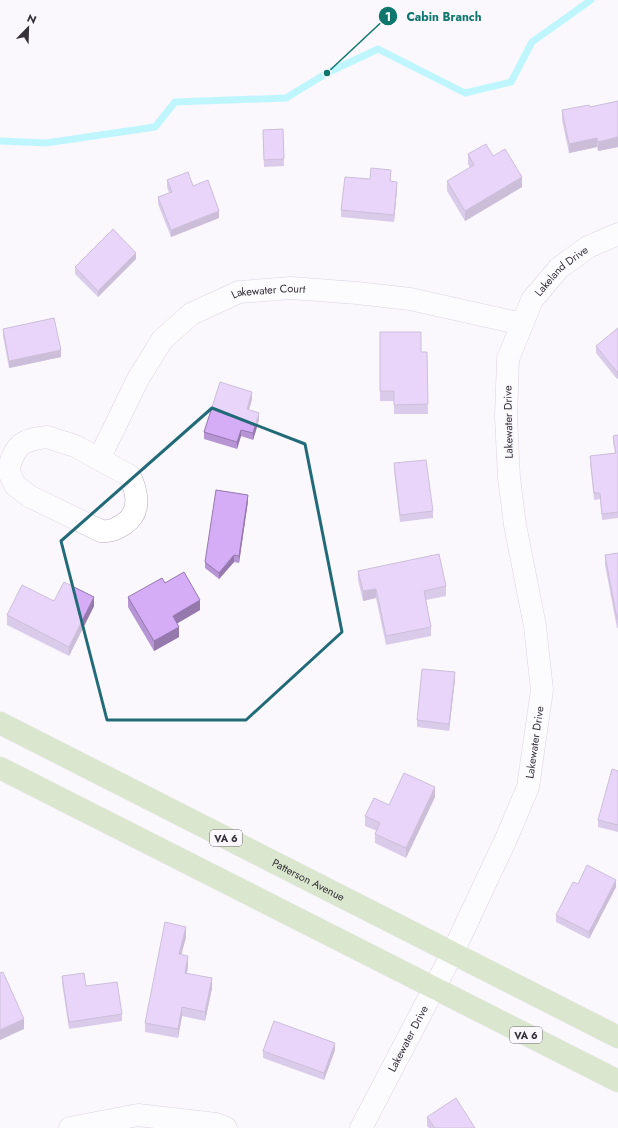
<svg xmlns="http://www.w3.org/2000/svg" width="618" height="1128" font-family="Jost,sans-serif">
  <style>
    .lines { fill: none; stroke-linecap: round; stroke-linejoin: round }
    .stream { stroke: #78f4ff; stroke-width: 7 }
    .minor-casing { stroke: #b7aac2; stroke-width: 23 }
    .major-casing { stroke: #d7d6d7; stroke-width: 23 }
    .minor { stroke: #fff; stroke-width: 22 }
    .major { stroke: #b3d295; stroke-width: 22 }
    .wall { fill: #b794d4 }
    .shaded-wall { fill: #9578ac }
    .building { fill: #d5acf6; stroke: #9578ac }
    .marked { fill: none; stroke: #236a78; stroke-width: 3; stroke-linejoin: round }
    .labels { text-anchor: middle; stroke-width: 3; stroke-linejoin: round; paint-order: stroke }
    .shield { fill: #faf8fd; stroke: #706c74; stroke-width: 1 }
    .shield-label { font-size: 10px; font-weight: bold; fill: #353039 }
    .street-label { font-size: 11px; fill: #353039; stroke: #faf8fd }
    .leader { fill: none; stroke: #0f766e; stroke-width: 1.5 }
    .callout-dot { fill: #0f766e; stroke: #faf8fd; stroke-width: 1.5 }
    .mark-label { font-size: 12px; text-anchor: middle; font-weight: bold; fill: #fff }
    .callout-label { font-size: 12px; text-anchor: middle; font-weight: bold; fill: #0f766e; stroke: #faf8fd; stroke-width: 3; stroke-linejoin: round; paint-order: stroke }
  </style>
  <rect width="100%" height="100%" fill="#faf8fd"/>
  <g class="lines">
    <polyline class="stream" points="0,141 46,143 155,127 175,102 286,98 327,73 378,49 465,93 511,82 532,42 591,0"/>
    <defs>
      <g id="minor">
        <path d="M47 437 75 446 130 476C137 492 142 512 124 524 116 529 111 532 101 531L29 496 15 485 8 470C16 444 21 440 47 437Z"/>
        <path id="s1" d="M99 459 138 379 162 340 191 314 239 292 291 288 357 293 410 299 522 324"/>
        <polyline points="70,1128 138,1115 216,1124 226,1128"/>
        <path id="s2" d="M361 1128 453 952 507 837 528 787 542 690 535 626 515 525 509 478 506 417 508 359 532 300 559 268 588 247 618 234"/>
      </g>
      <g id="major">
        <path id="s3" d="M0 723 618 1037"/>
        <polyline points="0,768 618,1081"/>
      </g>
    </defs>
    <use href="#minor" class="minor-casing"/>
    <use href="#major" class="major-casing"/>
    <use href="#minor" class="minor"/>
    <use href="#major" class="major"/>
  </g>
  <g class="wall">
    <polygon points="618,101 618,147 598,151 597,147 569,153 562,120 562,110 590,107"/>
    <polygon points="283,129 284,166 264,167 263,130"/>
    <polygon points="468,154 493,156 522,187 465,221 447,191 447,181 470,168 468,164"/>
    <polygon points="391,176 391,182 397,189 394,222 341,217 341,210 370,179"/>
    <polygon points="167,180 193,186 219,218 171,237 158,204 158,197 169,193 167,187"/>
    <polygon points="136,259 98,297 75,274 75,267"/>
    <polygon points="618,328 617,379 596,353 596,346"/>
    <polygon points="3,329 61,357 9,368 3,336"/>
    <polygon points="380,332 421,352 427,352 428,414 394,414 394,401 380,401"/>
    <polygon points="252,399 249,410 259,420 253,440 241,436 237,449 204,439 204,432"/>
    <polygon points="618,435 618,518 602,520 600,499 594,500 590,462 590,456 615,453 613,442 613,436"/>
    <polygon points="394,463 433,511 433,518 400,522 394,470"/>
    <polygon points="248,501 239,563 234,562 219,579 205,568 205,562"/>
    <polygon points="618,553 618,628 617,628 605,565 605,555"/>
    <polygon points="358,571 446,586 446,596 426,600 431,627 431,636 386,645 376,598 363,601 358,580"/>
    <polygon points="165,583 200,610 177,623 179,637 154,651 128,607 128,597"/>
    <polygon points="54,601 94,606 69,656 7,625 7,615"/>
    <polygon points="455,679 449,731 417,727 417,720"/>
    <polygon points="618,771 618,832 598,827 598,820"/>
    <polygon points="435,797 406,858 375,843 375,834 377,831 365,826 365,816 389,805"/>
    <polygon points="616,887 589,939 556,922 556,915"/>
    <polygon points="186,937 181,955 188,966 187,974 212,988 205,1021 182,1016 178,1038 145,1032 145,1023"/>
    <polygon points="62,976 86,986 122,1014 122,1021 69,1029 62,983"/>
    <polygon points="335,1050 324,1080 263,1058 263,1051"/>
    <polygon points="427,1117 475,1128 429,1128 427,1126"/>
  </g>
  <g class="shaded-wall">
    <polygon points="618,137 618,147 598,151 598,142"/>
    <polygon points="597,138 597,147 569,153 569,144"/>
    <polygon points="522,177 522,187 465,221 465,211"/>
    <polygon points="397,182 397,189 394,222 394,215"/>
    <polygon points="219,211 219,218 171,237 171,230"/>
    <polygon points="136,253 136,259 98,297 98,291"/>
    <polygon points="61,350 61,357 9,368 9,361"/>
    <polygon points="618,371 618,378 617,379 617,372"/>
    <polygon points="252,392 252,399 247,416 247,409"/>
    <polygon points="259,413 259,420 253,440 253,433"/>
    <polygon points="241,430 241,436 237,449 237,442"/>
    <polygon points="248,495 248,501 239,563 239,556"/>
    <polygon points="234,555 234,562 219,579 219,573"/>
    <polygon points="376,589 376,598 363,601 363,591"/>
    <polygon points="94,597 94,606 69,656 69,647"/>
    <polygon points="200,600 200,610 173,626 173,616"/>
    <polygon points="179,627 179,637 154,651 154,641"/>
    <polygon points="455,672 455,679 449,731 449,724"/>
    <polygon points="435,787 435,797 406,858 406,848"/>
    <polygon points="616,880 616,887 589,939 589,932"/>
    <polygon points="186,927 186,937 179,964 179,954"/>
    <polygon points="188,956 188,966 185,983 185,973"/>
    <polygon points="212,978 212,988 205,1021 205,1012"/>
    <polygon points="182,1007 182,1016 178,1038 178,1029"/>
    <polygon points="24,1019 24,1029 0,1040 0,1030"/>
    <polygon points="335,1043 335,1050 324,1080 324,1073"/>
  </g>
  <g class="building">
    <polygon points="618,101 618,137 598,142 597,138 569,144 562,110 589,105 590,107"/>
    <polygon points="283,129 284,159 264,160 263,130"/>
    <polygon points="486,144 493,156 505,149 522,177 465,211 447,181 474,165 468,154"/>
    <polygon points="371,168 391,170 390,181 397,182 394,215 341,210 345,177 370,179"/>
    <polygon points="188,172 193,186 208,180 219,211 171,230 158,197 172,192 167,180"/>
    <polygon points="113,229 136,253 98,291 75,267"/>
    <polygon points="54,318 61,350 9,361 3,329"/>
    <polygon points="618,328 618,371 617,372 596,346"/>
    <polygon points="380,332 421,332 421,352 427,352 428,404 394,405 394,391 380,391"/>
    <polygon points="220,382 252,392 247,409 259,413 253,433 241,430 237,442 204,432"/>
    <polygon points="618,435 618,512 602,514 600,493 594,493 590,456 616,453 613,436"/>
    <polygon points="426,460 433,511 400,515 394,463"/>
    <polygon points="216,490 248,495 239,556 234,555 219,573 205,562"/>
    <polygon points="618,553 618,619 617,619 605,555"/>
    <polygon points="439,554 446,586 424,591 431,627 386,636 376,589 363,591 358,571"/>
    <polygon points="184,572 200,600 173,616 179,627 154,641 128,597 162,578 165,583"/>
    <polygon points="64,582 94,597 69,647 7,615 22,585 54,601"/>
    <polygon points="422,669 455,672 449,724 417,720"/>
    <polygon points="612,769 618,771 618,825 598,820"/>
    <polygon points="404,773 435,787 406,848 375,834 380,823 365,816 374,798 389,805"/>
    <polygon points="587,865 616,880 589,932 556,915 573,882 578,884"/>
    <polygon points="165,922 186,927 179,954 188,956 185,973 212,978 205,1012 182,1007 178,1029 145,1023"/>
    <polygon points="3,972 24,1019 0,1030 0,973"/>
    <polygon points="84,973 86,986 117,982 122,1014 69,1022 62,976"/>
    <polygon points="274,1021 335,1043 324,1073 263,1051"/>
    <polygon points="456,1098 475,1128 435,1128 427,1117"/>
  </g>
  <path d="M0 0H618V1128H0ZM212 408 305 444 342 632 246 720H107L61 541Z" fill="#faf8fd" fill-opacity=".55" fill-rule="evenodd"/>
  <path class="marked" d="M212 408 305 444 342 632 246 720H107L61 541Z"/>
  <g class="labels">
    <g class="shield">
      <rect x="210" y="830" width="32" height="16" rx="3"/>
      <rect x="510" y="1027" width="32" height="16" rx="3"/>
    </g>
    <g class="shield-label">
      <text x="226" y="842">VA 6</text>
      <text x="526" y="1039">VA 6</text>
    </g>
    <g class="street-label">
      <text dy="4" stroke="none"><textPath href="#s2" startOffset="917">Lakeland Drive</textPath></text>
      <text dy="4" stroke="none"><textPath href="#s1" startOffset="256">Lakewater Court</textPath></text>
      <text transform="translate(508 422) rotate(-91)" y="4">Lakewater Drive</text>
      <text dy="4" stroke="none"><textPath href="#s2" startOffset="425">Lakewater Drive</textPath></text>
      <text dy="4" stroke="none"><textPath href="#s3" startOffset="346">Patterson Avenue</textPath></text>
      <text dy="4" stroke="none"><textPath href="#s2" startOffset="101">Lakewater Drive</textPath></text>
    </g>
  </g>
  <path class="leader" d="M327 73L388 16"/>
  <g class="callout-dot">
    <circle cx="327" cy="73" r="4"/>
    <circle cx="388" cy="16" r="10"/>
  </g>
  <g class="mark-label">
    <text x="388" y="21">1</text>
  </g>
  <g class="callout-label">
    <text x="444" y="21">Cabin Branch</text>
  </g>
  <g transform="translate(28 28) rotate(23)" stroke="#faf8fd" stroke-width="3" paint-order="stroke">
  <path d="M0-3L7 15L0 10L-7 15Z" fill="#353039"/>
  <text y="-6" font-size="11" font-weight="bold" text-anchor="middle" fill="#353039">N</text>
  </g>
</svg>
